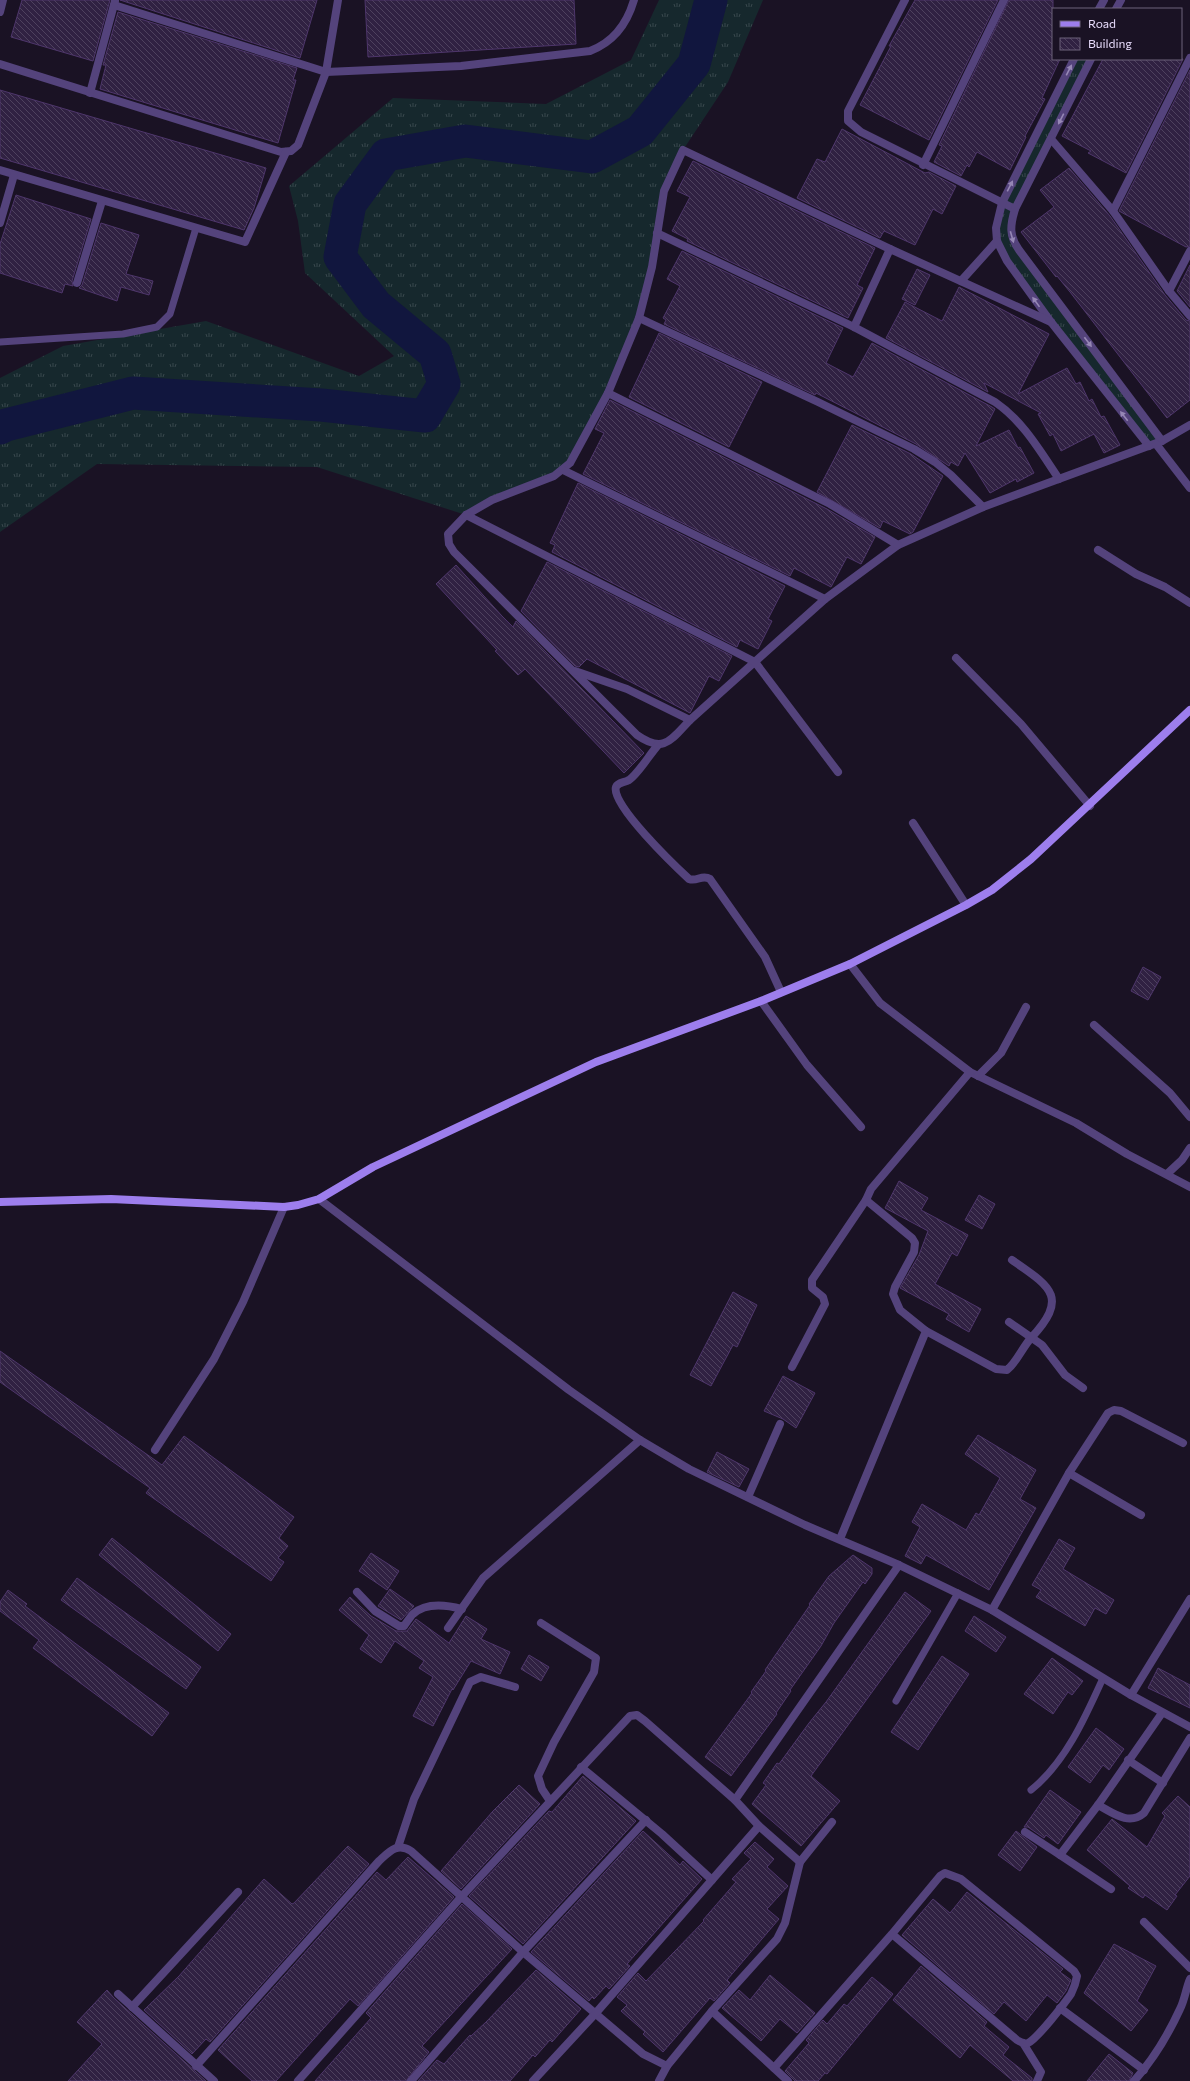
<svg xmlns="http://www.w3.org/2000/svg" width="1190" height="2081" font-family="Commissioner,sans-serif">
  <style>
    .grass { fill: url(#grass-tufts) }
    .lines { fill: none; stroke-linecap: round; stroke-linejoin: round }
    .river { stroke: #11163e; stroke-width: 33 }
    .building { fill: url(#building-back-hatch); stroke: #4e366b }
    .lane { stroke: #54437c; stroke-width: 7 }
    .street { stroke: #54437c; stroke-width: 8 }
    .secondary { stroke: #9d7eed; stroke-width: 8 }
    .oneway { fill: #9687b5 }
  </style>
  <defs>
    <pattern id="grass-tufts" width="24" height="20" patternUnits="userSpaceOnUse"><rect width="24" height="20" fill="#16282d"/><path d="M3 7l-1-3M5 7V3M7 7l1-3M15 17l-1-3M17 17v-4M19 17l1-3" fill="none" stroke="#38474c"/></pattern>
    <pattern id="building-back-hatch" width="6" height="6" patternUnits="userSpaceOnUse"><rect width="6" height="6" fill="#302142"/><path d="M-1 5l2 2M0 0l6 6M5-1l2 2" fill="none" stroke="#4e415e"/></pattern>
  </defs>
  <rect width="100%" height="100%" fill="#1a1224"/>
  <g class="grass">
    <polygon points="659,0 763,0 728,82 683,150 664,191 639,318 608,393 563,470 466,515 317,467 97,464 0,532 0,378 63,346 206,321 359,376 394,356 305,273 298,221 289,186 393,98 546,104 631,60"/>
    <polygon points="1074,59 1091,59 1015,209 1010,235 1162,441 1149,446 1051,322 997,241 1002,203"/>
  </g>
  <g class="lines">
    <polyline class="river" points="0,428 6,425 133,393 321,405 425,416 444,384 435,354 376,305 340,257 350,204 386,155 465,141 592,157 640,131 694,64 711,0"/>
  </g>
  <g class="building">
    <polygon points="22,0 110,0 93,61 11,37"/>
    <polygon points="120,0 317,0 300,58"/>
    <polygon points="365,0 574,0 576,44 368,57"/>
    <polygon points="915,0 998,0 929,140 860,105 891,46 889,46"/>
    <polygon points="1009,0 1053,0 1053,59 1060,59 1042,98 1045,99 1025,136 1026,137 1010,170 977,152 969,167 967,165 961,176 934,162 942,146 939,145"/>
    <polygon points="118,12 297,68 293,80 296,80 278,143 100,89 106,65 103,65"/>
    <polygon points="1103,59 1183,59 1126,173 1088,153 1091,151 1062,136"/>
    <polygon points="1190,70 1190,246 1186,247 1119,211"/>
    <polygon points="0,90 266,168 254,208 244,230 0,158"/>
    <polygon points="842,129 925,173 929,172 956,186 942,214 933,209 915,245 884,231 880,238 797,198 817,159 825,162"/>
    <polygon points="693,161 875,248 857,285 863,288 848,318 687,241 688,239 672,231 690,197 677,191"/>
    <polygon points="1069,168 1110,216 1165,295 1186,320 1190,321 1190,400 1167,418 1070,292 1057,276 1056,277 1021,232 1054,207 1040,190"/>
    <polygon points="16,195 91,219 72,281 73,286 65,284 62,293 0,273 0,244"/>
    <polygon points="101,223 139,235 126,274 153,281 149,295 121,287 117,301 79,288 82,285"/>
    <polygon points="682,251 843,328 826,363 853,377 872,343 992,407 995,409 976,446 1009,430 1018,448 1020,447 1034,473 1017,482 1016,479 990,493 965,453 958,466 951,462 949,466 916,444 816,393 815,395 664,324 666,320 663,318 680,286 667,279"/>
    <polygon points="1190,265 1190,307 1177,291"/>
    <polygon points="917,269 930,275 915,305 902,299"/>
    <polygon points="959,287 1049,334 1018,394 1067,368 1076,384 1080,382 1089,401 1092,399 1101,417 1104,416 1120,445 1104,453 1094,434 1061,451 1053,434 1050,436 1038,414 1041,413 984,383 988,392 886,338 905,302 942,321"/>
    <polygon points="659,333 762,382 729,447 629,397"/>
    <polygon points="610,400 827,509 875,537 861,564 847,557 831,587 794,568 790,576 583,474 604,433 595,429"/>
    <polygon points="852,425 911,454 943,476 913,532 910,534 883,521 880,528 817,492"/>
    <polygon points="578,483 785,586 768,619 772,621 758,649 740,640 737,647 552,552 555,545 550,543"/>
    <polygon points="547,562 732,656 719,681 709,676 690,713 587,659 579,667 575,666 521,611"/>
    <polygon points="456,565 502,616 513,627 516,621 644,753 624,773 525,669 518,675 495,651 497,650 436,584"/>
    <polygon points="1143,967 1161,977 1148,1000 1131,991"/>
    <polygon points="899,1181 928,1198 921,1210 968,1235 957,1256 952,1253 935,1284 981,1309 969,1332 946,1319 949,1314 900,1288 919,1255 928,1231 885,1208"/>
    <polygon points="979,1195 995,1204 982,1229 965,1220"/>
    <polygon points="733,1292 757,1305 737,1347 733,1345 711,1386 690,1375"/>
    <polygon points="0,1351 162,1465 184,1436 294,1517 279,1538 288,1546 278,1558 284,1562 271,1581 146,1493 150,1488 0,1382"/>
    <polygon points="783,1376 815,1393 796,1428 783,1419 764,1411"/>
    <polygon points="978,1435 1036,1470 1020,1499 1036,1508 989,1590 926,1555 921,1564 905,1556 920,1527 912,1522 922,1504 966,1530 976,1513 979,1515 1000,1478 965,1454"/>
    <polygon points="717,1452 749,1469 739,1487 707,1472"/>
    <polygon points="112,1538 231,1634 218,1651 99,1555"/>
    <polygon points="1059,1539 1075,1548 1063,1569 1114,1600 1106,1614 1095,1608 1085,1626 1036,1597 1041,1590 1032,1585"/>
    <polygon points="371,1553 399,1571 387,1590 359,1571"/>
    <polygon points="853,1555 872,1568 872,1574 865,1584 863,1582 834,1623 821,1646 790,1690 791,1691 776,1713 777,1714 731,1776 705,1757 752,1693 751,1692 766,1671 765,1670 810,1605 809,1604 829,1576"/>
    <polygon points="77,1578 201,1667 186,1689 61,1600"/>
    <polygon points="390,1589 414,1606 401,1620 378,1606"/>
    <polygon points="8,1590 27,1604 25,1606 169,1713 152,1736 33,1648 39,1640 0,1611 0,1602"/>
    <polygon points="905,1592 931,1611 811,1776 840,1801 801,1846 752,1804 766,1785 763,1783 777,1763 779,1764 809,1723 826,1702"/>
    <polygon points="350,1597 371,1616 396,1631 407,1631 416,1619 449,1643 466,1616 487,1629 481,1639 510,1652 500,1674 471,1661 453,1690 452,1689 433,1726 413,1716 433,1677 419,1668 424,1661 395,1641 381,1663 360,1649 369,1635 339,1610"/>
    <polygon points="974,1616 1006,1637 996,1652 965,1631"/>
    <polygon points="529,1655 549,1667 541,1681 521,1669"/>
    <polygon points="942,1656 969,1674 918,1750 891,1732"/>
    <polygon points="1052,1658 1083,1681 1072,1695 1068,1692 1053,1714 1024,1694"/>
    <polygon points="1158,1668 1190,1685 1190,1708 1148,1688"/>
    <polygon points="1096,1728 1124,1749 1109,1770 1103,1765 1090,1783 1068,1767"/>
    <polygon points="583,1776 636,1821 523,1944 469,1896 549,1811 552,1812"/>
    <polygon points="519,1785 540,1804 461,1889 441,1871 493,1811"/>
    <polygon points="1050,1790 1081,1812 1058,1844 1046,1835 1044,1838 1028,1827 1024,1827"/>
    <polygon points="1178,1796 1190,1807 1190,1876 1175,1895 1177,1896 1167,1910 1145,1895 1143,1898 1128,1888 1130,1886 1087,1850 1112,1819 1147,1847 1165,1816 1162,1813"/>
    <polygon points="643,1831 680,1865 683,1861 702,1879 627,1964 630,1966 609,1989 606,1986 594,1999 592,1997 589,2001 531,1952"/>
    <polygon points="1016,1831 1037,1847 1020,1871 998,1855"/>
    <polygon points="755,1842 774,1859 767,1867 788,1886 767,1909 779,1919 727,1980 730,1983 714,2001 710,1998 663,2052 643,2034 645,2032 621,2011 627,2005 617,1997 638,1973 646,1981 704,1921 703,1920 736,1882 732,1879 751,1859 744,1853"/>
    <polygon points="348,1846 369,1864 210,2042 206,2039 192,2054 144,2010 179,1976 264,1879 292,1904 294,1903"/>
    <polygon points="408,1857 454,1897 358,2006 350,1999 276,2081 252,2081 218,2050 377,1872 386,1880"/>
    <polygon points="967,1892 1063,1969 1060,1972 1071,1980 1066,1991 1057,2003 1047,1995 1026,2021 1004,2002 994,2014 902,1935 933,1899 950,1913"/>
    <polygon points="462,1904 512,1949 422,2046 429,2052 406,2081 315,2081 371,2018 366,2013"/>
    <polygon points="1114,1944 1156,1966 1137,2001 1148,2010 1131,2031 1084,1993"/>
    <polygon points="921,1966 987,2022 984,2026 1009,2047 1003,2055 1032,2078 1032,2081 1013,2081 970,2045 960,2058 893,2000"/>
    <polygon points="536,1970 581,2009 552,2042 550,2040 535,2057 533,2055 510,2081 418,2081 437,2060 444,2064 470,2035 471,2036 486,2022"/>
    <polygon points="770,1975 815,2013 797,2033 780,2019 761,2041 722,2008 739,1990 750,2000"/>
    <polygon points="872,1977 893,1994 827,2074 825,2073 818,2081 795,2081 785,2071 809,2043 806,2040 823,2020 827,2024 844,2004 847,2006"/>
    <polygon points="107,1990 114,1998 206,2081 68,2081 102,2044 77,2022"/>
    <polygon points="1109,2054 1133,2073 1129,2081 1087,2081"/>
  </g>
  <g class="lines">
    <g class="lane">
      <polyline points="0,342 123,334 157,327 170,314 196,228"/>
      <polyline points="896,1701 958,1593"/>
      <path d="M1031 1790C1065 1763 1085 1718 1103 1678"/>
    </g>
    <g class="street">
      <polyline points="905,0 848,111 848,121 861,132 1015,209"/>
      <path d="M114 5 326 72 461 66 590 51C614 42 627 24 634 0"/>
      <polyline points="1099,9 1104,0"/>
      <polyline points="1116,9 1121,0"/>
      <polyline points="0,12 3,0"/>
      <polyline points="1074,59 1002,203 996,228 997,241 1007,261 1051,322 1149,446"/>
      <path d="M1091 59 1015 209C1010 226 1009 236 1019 250L1162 441"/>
      <polyline points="0,64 281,152 291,151 298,145 326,72 338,0"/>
      <polyline points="90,93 115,1"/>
      <polyline points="1051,139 1113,211"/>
      <polyline points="923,165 1004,0"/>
      <polyline points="0,170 245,242 286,152"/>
      <polyline points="0,223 14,175"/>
      <path d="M657 233 854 327 995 402C1023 421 1040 451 1059 479"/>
      <polyline points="1190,251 1169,291 1190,316"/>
      <polyline points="961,281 997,241"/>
      <polyline points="77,283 102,201"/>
      <polyline points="1169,291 1113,211 1190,58"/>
      <polyline points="639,318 818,402 914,449 935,462 951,475 983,507"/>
      <path d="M1051 322 890 249 683 150 664 191 652 267 639 318 608 393 570 463 554 476 492 500 466 515 448 534 449 544 454 552 637 735C664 754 671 740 690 720L825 599 898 545 983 507 1162 441 1190 425"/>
      <polyline points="854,327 890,249"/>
      <polyline points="608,393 830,504 898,545"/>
      <polyline points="1156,444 1190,488"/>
      <polyline points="563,470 825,599"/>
      <polyline points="466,515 755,662 838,772"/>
      <polyline points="1098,550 1136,574 1165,587 1190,603"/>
      <polyline points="956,658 1021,724 1090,806"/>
      <polyline points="575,671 627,689 690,720"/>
      <path d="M658 745C650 754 638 774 629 780 624 783 618 782 616 787 610 804 676 867 689 879 697 882 702 874 710 879L765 957 781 992"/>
      <polyline points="913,823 966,905"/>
      <polyline points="850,964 880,1003 970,1072 1076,1123 1127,1154 1190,1187"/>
      <polyline points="761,1001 807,1065 861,1127"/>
      <polyline points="1094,1025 1170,1093 1190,1117"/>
      <polyline points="978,1076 1001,1053 1026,1007"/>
      <polyline points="1167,1174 1182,1160 1190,1148"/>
      <polyline points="319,1199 569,1390 640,1440 689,1469 805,1525 899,1565 992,1610 1131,1695 1190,1727"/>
      <polyline points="1009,1322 1042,1345 1065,1375 1083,1388"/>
      <path d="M926 1331 996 1369 1007 1370C1017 1362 1022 1348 1031 1338 1069 1297 1051 1287 1012 1260"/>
      <polyline points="792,1367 825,1304 823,1297 812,1288 812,1280 866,1200"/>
      <polyline points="155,1450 214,1359 243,1302 284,1207"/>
      <polyline points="1069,1473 1141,1515"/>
      <polyline points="748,1497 780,1424"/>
      <polyline points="840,1539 926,1331 900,1310 893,1294 895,1287 914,1252 915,1243 912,1238 866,1200 871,1189 970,1072"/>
      <path d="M357 1592 375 1611 399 1626H404C407 1622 410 1617 413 1614 426 1602 447 1605 462 1609"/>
      <polyline points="992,1610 1069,1473 1108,1413 1114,1410 1121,1411 1183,1443"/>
      <polyline points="541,1623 596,1658 594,1672 554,1742 538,1776 542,1789 550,1801"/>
      <polyline points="448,1628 483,1578 640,1440"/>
      <polyline points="1131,1695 1190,1599"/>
      <polyline points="1128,1760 1163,1783"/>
      <polyline points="581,1767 662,1834 712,1880"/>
      <polyline points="735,1800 899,1565"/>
      <path d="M1098 1805C1113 1813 1129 1826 1144 1813L1190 1738"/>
      <polyline points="1025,1832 1060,1855 1098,1805 1162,1713"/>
      <polyline points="398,1847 414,1799 470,1682 481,1677 515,1687"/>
      <polyline points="1060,1855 1111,1889"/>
      <polyline points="1144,1922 1190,1968"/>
      <polyline points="118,1994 214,2081"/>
      <polyline points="132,2007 238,1892"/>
      <polyline points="1060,2008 1144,2070"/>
      <polyline points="712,2011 788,2081"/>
      <polyline points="1023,2043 1041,2072 1037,2081"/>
      <path d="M196 2066 379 1861C389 1852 397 1842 411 1851L523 1952 643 2054 667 2066 712 2011 777 1939 785 1923 800 1862 832 1822"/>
      <path d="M774 2068 892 1934 940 1876 945 1873 961 1879 1074 1971 1077 1976C1076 1982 1074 1988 1071 1994 1064 2004 1038 2038 1028 2043 1024 2045 1021 2042 1017 2040L892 1934"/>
      <polyline points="298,2081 462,1896 630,1716 637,1715 645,1721 735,1800 759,1826 800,1862"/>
      <polyline points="411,2081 523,1952 646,1820"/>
      <polyline points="533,2081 595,2014 759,1826"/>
      <polyline points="659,2081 667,2066"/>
      <path d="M1134 2081C1153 2060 1168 2035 1180 2009 1185 1999 1186 1988 1190 1979"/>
    </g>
    <polyline class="secondary" points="0,1202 111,1199 284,1207 298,1205 319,1199 373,1167 596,1062 761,1001 850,964 966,905 992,890 1031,859 1190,710"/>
  </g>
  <defs><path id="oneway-solid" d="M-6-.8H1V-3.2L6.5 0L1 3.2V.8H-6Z"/></defs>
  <g class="oneway">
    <use href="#oneway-solid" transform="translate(1069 70) rotate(-63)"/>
    <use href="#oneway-solid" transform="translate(1061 119) rotate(117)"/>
    <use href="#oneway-solid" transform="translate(1010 186) rotate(-63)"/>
    <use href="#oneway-solid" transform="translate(1012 237) rotate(74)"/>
    <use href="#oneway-solid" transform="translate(1036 302) rotate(-126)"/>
    <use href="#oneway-solid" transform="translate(1088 342) rotate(53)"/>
    <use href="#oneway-solid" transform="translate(1124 416) rotate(-128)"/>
  </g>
  <rect x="1052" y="8" width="130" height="52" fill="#1a1224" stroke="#6c627a"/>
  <rect x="1060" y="21" width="20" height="6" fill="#9d7eed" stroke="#6c627a"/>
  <text x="1088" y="28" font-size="12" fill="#e6dafa">Road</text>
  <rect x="1060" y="38" width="20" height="12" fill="url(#building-back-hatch)" stroke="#6c627a"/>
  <text x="1088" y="48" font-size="12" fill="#e6dafa">Building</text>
</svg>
